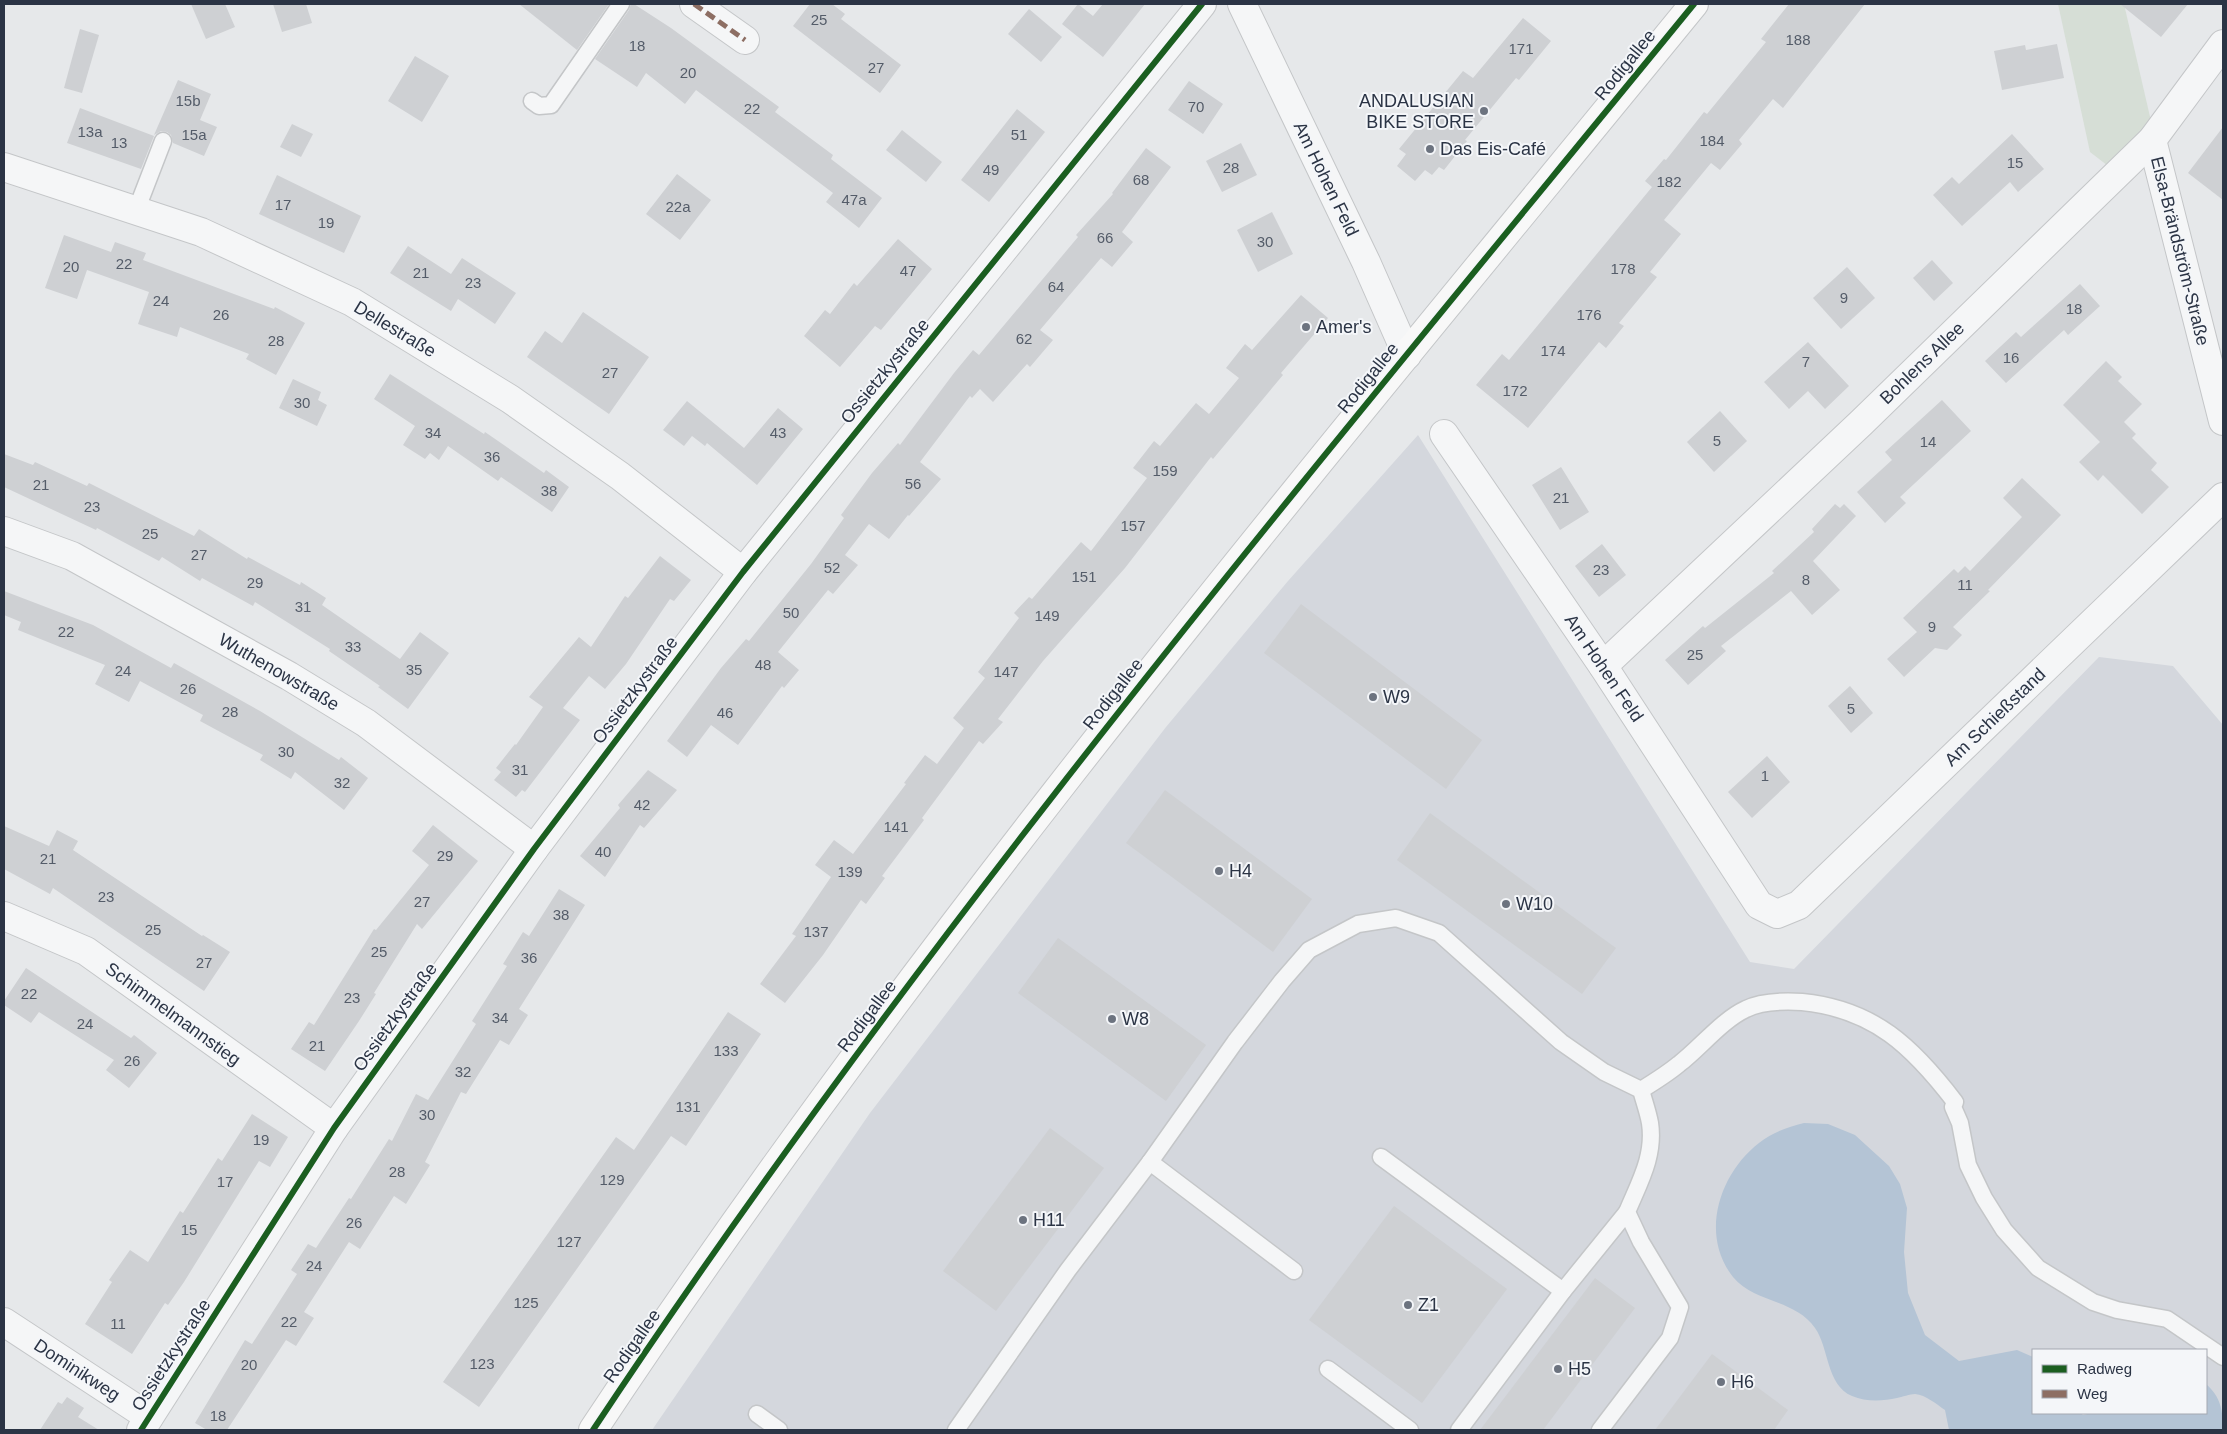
<svg xmlns="http://www.w3.org/2000/svg" width="2227" height="1434" font-family="Arial,sans-serif">
  <style>
    .built { fill: #d4d7dd; fill-rule: evenodd }
    .green { fill: #d6ded6 }
    .water { fill: #b4c4d5 }
    .building { fill: #ced0d3 }
    .lines { fill: none; stroke-linecap: round; stroke-linejoin: round }
    .lane-casing { stroke: #c4c6c8; stroke-width: 19 }
    .street-casing { stroke: #c4c6c8; stroke-width: 30 }
    .secondary-casing { stroke: #c4c6c8; stroke-width: 30 }
    .lane { stroke: #f5f6f7; stroke-width: 16 }
    .street { stroke: #f5f6f7; stroke-width: 28 }
    .secondary { stroke: #f8f8f8; stroke-width: 28 }
    .quiet { stroke: #8d6e63; stroke-width: 5; stroke-dasharray: 10 5; stroke-linecap: butt }
    .cycleway-casing { stroke: #f4f6f9; stroke-width: 9 }
    .cycleway { stroke: #1b5e20; stroke-width: 6 }
    .poi-dot { fill: #6c737f; stroke: #f4f6f9; stroke-width: 2 }
    .labels { text-anchor: middle; stroke-width: 4; stroke-linejoin: round; paint-order: stroke }
    .number-label { font-size: 15px; fill: #545c69 }
    .street-label { font-size: 18px; fill: #2b3445; stroke: #f4f6f9 }
    .poi-label { font-size: 18px; fill: #2b3445; stroke: #f4f6f9; text-anchor: start }
  </style>
  <rect width="100%" height="100%" fill="#e6e8ea"/>
  <path class="built" d="M1418 435 1750 962 1794 969 2099 657 2173 666 2223 725V1430H652L870 1113 1166 727 1288 581ZM2033 1350H2206V1413H2033Z"/>
  <polygon class="green" points="2058,4 2124,4 2151,121 2112,169 2090,152"/>
  <path class="water" d="M1804 1123 1828 1124 1855 1135 1889 1166 1900 1184 1907 1208 1904 1252 1908 1293 1925 1335 1959 1361 2017 1350 2033 1357V1413H2080L2083 1415 2092 1413H2206V1384C2221 1397 2223 1411 2223 1430H1949L1945 1410C1936 1404 1926 1395 1915 1394 1910 1394 1902 1397 1897 1398 1883 1401 1866 1402 1852 1396 1826 1385 1829 1347 1815 1328 1795 1299 1754 1303 1733 1277 1699 1234 1720 1173 1759 1143 1773 1132 1788 1127 1804 1123Z"/>
  <g class="building">
    <polygon points="191,4 225,4 235,27 206,39"/>
    <polygon points="273,4 306,4 312,23 282,32"/>
    <polygon points="519,4 609,4 577,50"/>
    <polygon points="631,4 634,4 671,28 779,107 775,112 833,155 831,159 882,198 859,228 826,202 833,193 696,90 685,104 646,73 637,87 595,59 629,10"/>
    <polygon points="810,4 832,4 845,14 841,19 901,65 880,93 793,26"/>
    <polygon points="1078,4 1093,16 1103,4 1145,4 1103,57 1062,24"/>
    <polygon points="1789,4 1865,4 1783,108 1773,99 1739,140 1742,144 1720,170 1711,163 1664,220 1681,234 1650,272 1657,277 1619,323 1624,326 1606,348 1599,342 1528,428 1476,385 1502,354 1509,360 1610,238 1652,187 1645,181 1664,159 1666,160 1704,112 1707,114 1766,42 1761,39"/>
    <polygon points="2120,4 2188,4 2161,37"/>
    <polygon points="1029,9 1062,37 1041,62 1008,34"/>
    <polygon points="1523,18 1551,41 1519,80 1516,78 1465,140 1467,141 1444,170 1439,167 1432,175 1425,170 1415,181 1397,166 1406,154 1399,149 1463,71 1473,78"/>
    <polygon points="80,29 99,35 82,93 64,88"/>
    <polygon points="2057,44 2064,78 2002,90 1994,51 2025,45 2026,50"/>
    <polygon points="415,56 449,76 422,122 388,101"/>
    <polygon points="178,80 211,94 200,120 217,127 204,156 173,143 171,135 167,132 161,131 154,135"/>
    <polygon points="1189,81 1223,104 1203,134 1168,110"/>
    <polygon points="80,108 154,136 141,169 67,143"/>
    <polygon points="1017,109 1045,132 989,202 961,180"/>
    <polygon points="292,124 313,134 301,157 280,147"/>
    <polygon points="2223,127 2223,200 2188,173"/>
    <polygon points="902,130 942,162 926,182 886,150"/>
    <polygon points="2012,134 2044,169 2018,192 2010,182 1962,226 1933,195 1952,177 1959,184"/>
    <polygon points="1241,143 1257,175 1222,192 1206,161"/>
    <polygon points="1146,148 1171,167 1122,232 1133,242 1112,267 1101,258 1040,330 1053,340 1030,367 1027,364 993,402 980,389 972,398 970,396 920,462 941,479 909,516 908,515 889,539 869,524 845,555 858,565 833,594 828,590 778,652 799,670 784,688 782,686 738,745 711,725 687,757 667,741 721,668 746,639 749,641 811,564 844,518 841,515 872,473 898,443 900,445 954,373 973,350 979,355 1078,237 1076,235 1113,194 1112,193"/>
    <polygon points="677,174 711,200 680,240 646,214"/>
    <polygon points="277,175 361,216 344,253 259,214"/>
    <polygon points="1272,212 1293,254 1258,272 1237,230"/>
    <polygon points="64,235 111,252 115,242 146,253 143,260 274,309 275,307 305,323 276,375 246,359 249,354 180,327 177,337 138,324 149,292 87,270 77,299 45,288"/>
    <polygon points="898,239 932,269 881,330 875,326 840,367 804,336 825,310 830,314 854,283 857,286"/>
    <polygon points="408,246 451,274 462,258 516,293 495,324 458,299 451,311 390,273"/>
    <polygon points="1932,260 1953,283 1934,301 1913,278"/>
    <polygon points="1847,267 1875,298 1841,329 1813,298"/>
    <polygon points="2080,284 2100,306 2068,335 2064,330 2006,383 1985,361 2016,332 2021,337"/>
    <polygon points="1301,295 1328,318 1281,373 1283,375 1213,459 1211,457 1125,568 1043,661 998,719 1003,722 983,744 979,741 922,818 924,820 882,876 885,878 866,904 861,900 823,955 785,1003 760,984 796,936 792,934 831,877 815,865 834,840 853,854 906,784 904,783 925,755 937,764 964,728 953,718 985,678 978,672 1019,618 1014,613 1029,597 1032,599 1081,542 1091,551 1147,478 1133,468 1154,441 1160,446 1196,403 1209,414 1239,378 1226,368 1245,344 1252,350"/>
    <polygon points="583,312 649,357 609,414 527,357 545,331 562,343"/>
    <polygon points="1808,342 1849,386 1825,409 1808,391 1789,409 1764,382"/>
    <polygon points="2106,361 2122,377 2118,381 2142,404 2124,422 2136,434 2132,438 2157,463 2151,470 2169,487 2142,514 2103,475 2098,481 2079,462 2100,442 2063,405"/>
    <polygon points="390,374 484,434 485,432 544,473 546,470 569,487 552,512 501,477 498,481 448,446 439,460 430,453 425,459 403,445 415,426 374,399"/>
    <polygon points="293,379 321,392 318,400 327,405 317,426 279,408"/>
    <polygon points="1942,400 1971,431 1900,497 1906,503 1885,523 1857,492 1892,460 1885,452"/>
    <polygon points="687,401 744,448 778,408 803,429 757,485 707,443 705,446 692,436 684,446 663,430"/>
    <polygon points="1720,411 1747,441 1714,472 1687,442"/>
    <polygon points="4,454 33,465 35,462 87,486 89,483 194,536 199,529 247,559 248,557 300,585 301,582 326,598 322,605 400,659 420,632 449,653 408,709 378,687 380,686 329,651 330,649 255,602 253,606 202,578 200,581 162,557 159,561 97,528 96,530 4,487"/>
    <polygon points="1561,467 1589,512 1560,530 1532,485"/>
    <polygon points="2022,478 2061,515 1988,590 1990,591 1953,627 1962,635 1947,650 1935,648 1904,677 1887,659 1917,632 1903,618 1954,569 1958,573 1965,566 1970,571 2022,517 2003,498"/>
    <polygon points="1835,504 1840,508 1844,504 1856,516 1813,561 1840,590 1812,615 1791,591 1721,646 1726,651 1688,685 1665,660 1703,626 1705,628 1774,573 1772,571 1814,532 1812,529"/>
    <polygon points="1602,544 1626,575 1599,597 1575,566"/>
    <polygon points="660,556 691,580 674,601 670,599 626,664 605,689 589,676 563,708 580,720 525,792 522,790 516,797 494,780 501,772 496,768 515,744 516,745 543,707 529,697 579,637 591,647 625,596 628,598"/>
    <polygon points="4,591 93,625 171,668 174,663 260,711 339,760 341,757 368,778 344,810 295,772 291,779 260,760 263,755 200,721 203,715 140,681 129,702 95,684 105,665 18,630 21,622 4,615"/>
    <polygon points="1301,604 1482,740 1446,789 1264,653"/>
    <polygon points="1850,686 1873,713 1851,733 1828,706"/>
    <polygon points="1767,756 1790,782 1752,818 1728,792"/>
    <polygon points="648,770 677,790 644,828 640,825 605,877 580,856 620,808 618,805"/>
    <polygon points="1165,790 1312,899 1273,952 1126,843"/>
    <polygon points="1430,813 1616,948 1582,994 1397,860"/>
    <polygon points="433,825 478,861 422,929 417,924 374,993 376,994 359,1021 325,1071 291,1049 309,1022 314,1025 374,929 376,930 429,865 412,851"/>
    <polygon points="4,826 49,846 57,830 78,841 73,850 202,936 203,935 230,952 204,991 53,888 50,894 4,869"/>
    <polygon points="559,889 585,905 519,1009 528,1015 509,1045 500,1040 466,1094 461,1092 425,1162 430,1165 406,1204 394,1196 360,1249 349,1242 304,1312 314,1318 296,1346 286,1340 227,1430 207,1430 195,1423 245,1340 252,1344 297,1274 291,1270 308,1244 316,1248 349,1198 351,1199 389,1139 392,1141 416,1094 428,1100 476,1024 472,1021 507,966 503,964 523,932 529,936"/>
    <polygon points="1058,938 1206,1045 1166,1101 1018,993"/>
    <polygon points="26,968 131,1038 134,1035 157,1053 129,1088 106,1070 114,1060 39,1012 31,1023 4,1005 4,1001"/>
    <polygon points="728,1012 761,1034 686,1146 671,1136 479,1407 443,1382 616,1137 634,1150"/>
    <polygon points="252,1114 288,1137 270,1167 259,1161 184,1282 168,1305 165,1303 132,1354 85,1324 112,1282 109,1280 130,1250 148,1262 180,1211 183,1213 218,1158 222,1161"/>
    <polygon points="1050,1128 1104,1168 996,1311 943,1271"/>
    <polygon points="1394,1206 1507,1289 1422,1403 1309,1320"/>
    <polygon points="1595,1278 1635,1308 1543,1430 1480,1430"/>
    <polygon points="1712,1354 1788,1410 1774,1430 1655,1430"/>
    <polygon points="67,1397 84,1408 78,1417 99,1430 40,1430 58,1402 62,1404"/>
  </g>
  <g class="lines">
    <defs>
      <g id="lane">
        <polyline points="532,101 539,106 551,105 621,4"/>
        <polyline points="136,211 163,141"/>
        <path d="M1641 1090C1654 1082 1667 1074 1679 1064 1700 1048 1722 1020 1746 1009 1762 1001 1785 1001 1802 1002 1874 1009 1913 1047 1955 1102L1953 1107 1960 1123 1968 1165 1984 1198 2004 1230 2038 1268 2093 1302 2117 1310 2167 1319 2223 1357"/>
        <polyline points="1381,1157 1563,1291"/>
        <polyline points="1150,1162 1294,1271"/>
        <polyline points="1328,1369 1410,1430"/>
        <polyline points="757,1414 779,1430"/>
        <path d="M956 1430 1068 1270 1150 1162 1235 1042 1282 981 1309 950 1358 924 1396 918 1439 933 1561 1042 1604 1072 1641 1090C1644 1101 1648 1112 1650 1123 1655 1156 1639 1183 1627 1212L1641 1242 1680 1307 1670 1338 1600 1430"/>
        <polyline points="1459,1430 1563,1291 1627,1212"/>
      </g>
      <g id="street">
        <polyline points="694,4 745,40"/>
        <polyline points="1242,4 1366,262 1407,355"/>
        <polyline points="2152,140 2223,421"/>
        <polyline points="4,167 201,232 352,302 510,399 620,476 743,572"/>
        <polyline points="1444,434 1603,666 1759,905 1777,914 1799,905 2223,497"/>
        <polyline points="4,531 72,556 289,676 366,723 534,849"/>
        <polyline points="1603,666 1861,423 2152,140 2223,44"/>
        <polyline points="4,916 86,951 334,1128"/>
        <polyline points="4,1322 149,1417"/>
        <polyline points="141,1430 334,1128 534,849 743,572 1202,4"/>
      </g>
      <path id="secondary" d="M593 1430C925 929 1314 469 1694 4"/>
    </defs>
    <use href="#lane" class="lane-casing"/>
    <use href="#street" class="street-casing"/>
    <use href="#secondary" class="secondary-casing"/>
    <use href="#lane" class="lane"/>
    <use href="#street" class="street"/>
    <use href="#secondary" class="secondary"/>
    <polyline class="quiet" points="694,4 745,40"/>
    <defs>
      <g id="cycleway">
        <polyline points="141,1430 334,1128 534,849 743,572 1202,4"/>
        <path d="M593 1430C925 929 1314 469 1694 4"/>
      </g>
    </defs>
    <use href="#cycleway" class="cycleway-casing"/>
    <use href="#cycleway" class="cycleway"/>
  </g>
  <g class="poi-dot">
    <circle cx="1484" cy="111" r="5"/>
    <circle cx="1430" cy="149" r="5"/>
    <circle cx="1306" cy="327" r="5"/>
    <circle cx="1373" cy="697" r="5"/>
    <circle cx="1219" cy="871" r="5"/>
    <circle cx="1506" cy="904" r="5"/>
    <circle cx="1112" cy="1019" r="5"/>
    <circle cx="1023" cy="1220" r="5"/>
    <circle cx="1408" cy="1305" r="5"/>
    <circle cx="1558" cy="1369" r="5"/>
    <circle cx="1721" cy="1382" r="5"/>
  </g>
  <g class="labels">
    <g class="number-label">
      <text x="819" y="25">25</text>
      <text x="1798" y="45">188</text>
      <text x="637" y="51">18</text>
      <text x="1521" y="54">171</text>
      <text x="876" y="73">27</text>
      <text x="688" y="78">20</text>
      <text x="188" y="106">15b</text>
      <text x="1196" y="112">70</text>
      <text x="752" y="114">22</text>
      <text x="90" y="137">13a</text>
      <text x="194" y="140">15a</text>
      <text x="1019" y="140">51</text>
      <text x="1712" y="146">184</text>
      <text x="119" y="148">13</text>
      <text x="2015" y="168">15</text>
      <text x="1231" y="173">28</text>
      <text x="991" y="175">49</text>
      <text x="1141" y="185">68</text>
      <text x="1669" y="187">182</text>
      <text x="854" y="205">47a</text>
      <text x="283" y="210">17</text>
      <text x="678" y="212">22a</text>
      <text x="326" y="228">19</text>
      <text x="1105" y="243">66</text>
      <text x="1265" y="247">30</text>
      <text x="124" y="269">22</text>
      <text x="71" y="272">20</text>
      <text x="1623" y="274">178</text>
      <text x="908" y="276">47</text>
      <text x="421" y="278">21</text>
      <text x="473" y="288">23</text>
      <text x="1056" y="292">64</text>
      <text x="1844" y="303">9</text>
      <text x="161" y="306">24</text>
      <text x="2074" y="314">18</text>
      <text x="221" y="320">26</text>
      <text x="1589" y="320">176</text>
      <text x="1024" y="344">62</text>
      <text x="276" y="346">28</text>
      <text x="1553" y="356">174</text>
      <text x="2011" y="363">16</text>
      <text x="1806" y="367">7</text>
      <text x="610" y="378">27</text>
      <text x="1515" y="396">172</text>
      <text x="302" y="408">30</text>
      <text x="433" y="438">34</text>
      <text x="778" y="438">43</text>
      <text x="1717" y="446">5</text>
      <text x="1928" y="447">14</text>
      <text x="492" y="462">36</text>
      <text x="1165" y="476">159</text>
      <text x="913" y="489">56</text>
      <text x="41" y="490">21</text>
      <text x="549" y="496">38</text>
      <text x="1561" y="503">21</text>
      <text x="92" y="512">23</text>
      <text x="1133" y="531">157</text>
      <text x="150" y="539">25</text>
      <text x="199" y="560">27</text>
      <text x="832" y="573">52</text>
      <text x="1601" y="575">23</text>
      <text x="1084" y="582">151</text>
      <text x="1806" y="585">8</text>
      <text x="255" y="588">29</text>
      <text x="1965" y="590">11</text>
      <text x="303" y="612">31</text>
      <text x="791" y="618">50</text>
      <text x="1047" y="621">149</text>
      <text x="1932" y="632">9</text>
      <text x="66" y="637">22</text>
      <text x="353" y="652">33</text>
      <text x="1695" y="660">25</text>
      <text x="763" y="670">48</text>
      <text x="414" y="675">35</text>
      <text x="123" y="676">24</text>
      <text x="1006" y="677">147</text>
      <text x="188" y="694">26</text>
      <text x="1851" y="714">5</text>
      <text x="230" y="717">28</text>
      <text x="725" y="718">46</text>
      <text x="286" y="757">30</text>
      <text x="520" y="775">31</text>
      <text x="1765" y="781">1</text>
      <text x="342" y="788">32</text>
      <text x="642" y="810">42</text>
      <text x="896" y="832">141</text>
      <text x="603" y="857">40</text>
      <text x="445" y="861">29</text>
      <text x="48" y="864">21</text>
      <text x="850" y="877">139</text>
      <text x="106" y="902">23</text>
      <text x="422" y="907">27</text>
      <text x="561" y="920">38</text>
      <text x="153" y="935">25</text>
      <text x="816" y="937">137</text>
      <text x="379" y="957">25</text>
      <text x="529" y="963">36</text>
      <text x="204" y="968">27</text>
      <text x="29" y="999">22</text>
      <text x="352" y="1003">23</text>
      <text x="500" y="1023">34</text>
      <text x="85" y="1029">24</text>
      <text x="317" y="1051">21</text>
      <text x="726" y="1056">133</text>
      <text x="132" y="1066">26</text>
      <text x="463" y="1077">32</text>
      <text x="688" y="1112">131</text>
      <text x="427" y="1120">30</text>
      <text x="261" y="1145">19</text>
      <text x="397" y="1177">28</text>
      <text x="612" y="1185">129</text>
      <text x="225" y="1187">17</text>
      <text x="354" y="1228">26</text>
      <text x="189" y="1235">15</text>
      <text x="569" y="1247">127</text>
      <text x="314" y="1271">24</text>
      <text x="526" y="1308">125</text>
      <text x="289" y="1327">22</text>
      <text x="118" y="1329">11</text>
      <text x="482" y="1369">123</text>
      <text x="249" y="1370">20</text>
      <text x="218" y="1421">18</text>
    </g>
    <g class="street-label">
      <text transform="translate(1625 65) rotate(-51)" y="6">Rodigallee</text>
      <text transform="translate(1326 179) rotate(64)" y="6">Am Hohen Feld</text>
      <text transform="translate(2180 251) rotate(76)" y="6">Elsa-Brändström-Straße</text>
      <text transform="translate(395 329) rotate(31)" y="6">Dellestraße</text>
      <text transform="translate(1922 363) rotate(-44)" y="6">Bohlens Allee</text>
      <text transform="translate(885 371) rotate(-51)" y="6">Ossietzkystraße</text>
      <text transform="translate(1368 378) rotate(-51)" y="6">Rodigallee</text>
      <text transform="translate(1604 668) rotate(56)" y="6">Am Hohen Feld</text>
      <text transform="translate(279 672) rotate(30)" y="6">Wuthenowstraße</text>
      <text transform="translate(635 690) rotate(-53)" y="6">Ossietzkystraße</text>
      <text transform="translate(1113 694) rotate(-52)" y="6">Rodigallee</text>
      <text transform="translate(1995 717) rotate(-44)" y="6">Am Schießstand</text>
      <text transform="translate(173 1014) rotate(36)" y="6">Schimmelmannstieg</text>
      <text transform="translate(867 1016) rotate(-53)" y="6">Rodigallee</text>
      <text transform="translate(395 1017) rotate(-54)" y="6">Ossietzkystraße</text>
      <text transform="translate(632 1346) rotate(-55)" y="6">Rodigallee</text>
      <text transform="translate(171 1355) rotate(-57)" y="6">Ossietzkystraße</text>
      <text transform="translate(77 1370) rotate(33)" y="6">Dominikweg</text>
    </g>
    <g class="poi-label">
      <text x="1474" y="107" text-anchor="end">ANDALUSIAN<tspan x="1474" dy="21">BIKE STORE</tspan></text>
      <text x="1440" y="155">Das Eis-Café</text>
      <text x="1316" y="333">Amer's</text>
      <text x="1383" y="703">W9</text>
      <text x="1229" y="877">H4</text>
      <text x="1516" y="910">W10</text>
      <text x="1122" y="1025">W8</text>
      <text x="1033" y="1226">H11</text>
      <text x="1418" y="1311">Z1</text>
      <text x="1568" y="1375">H5</text>
      <text x="1731" y="1388">H6</text>
    </g>
  </g>
  <rect width="2227" height="1434" fill="none" stroke="#2b3445" stroke-width="10"/>
  <rect x="2032" y="1349" width="175" height="65" fill="#f4f6f9" stroke="#a4a8b1"/>
  <rect x="2042" y="1365" width="25" height="8" fill="#1b5e20" stroke="#a4a8b1"/>
  <text x="2077" y="1374" font-size="15" fill="#2b3445">Radweg</text>
  <rect x="2042" y="1390" width="25" height="8" fill="#8d6e63" stroke="#a4a8b1"/>
  <text x="2077" y="1399" font-size="15" fill="#2b3445">Weg</text>
</svg>
